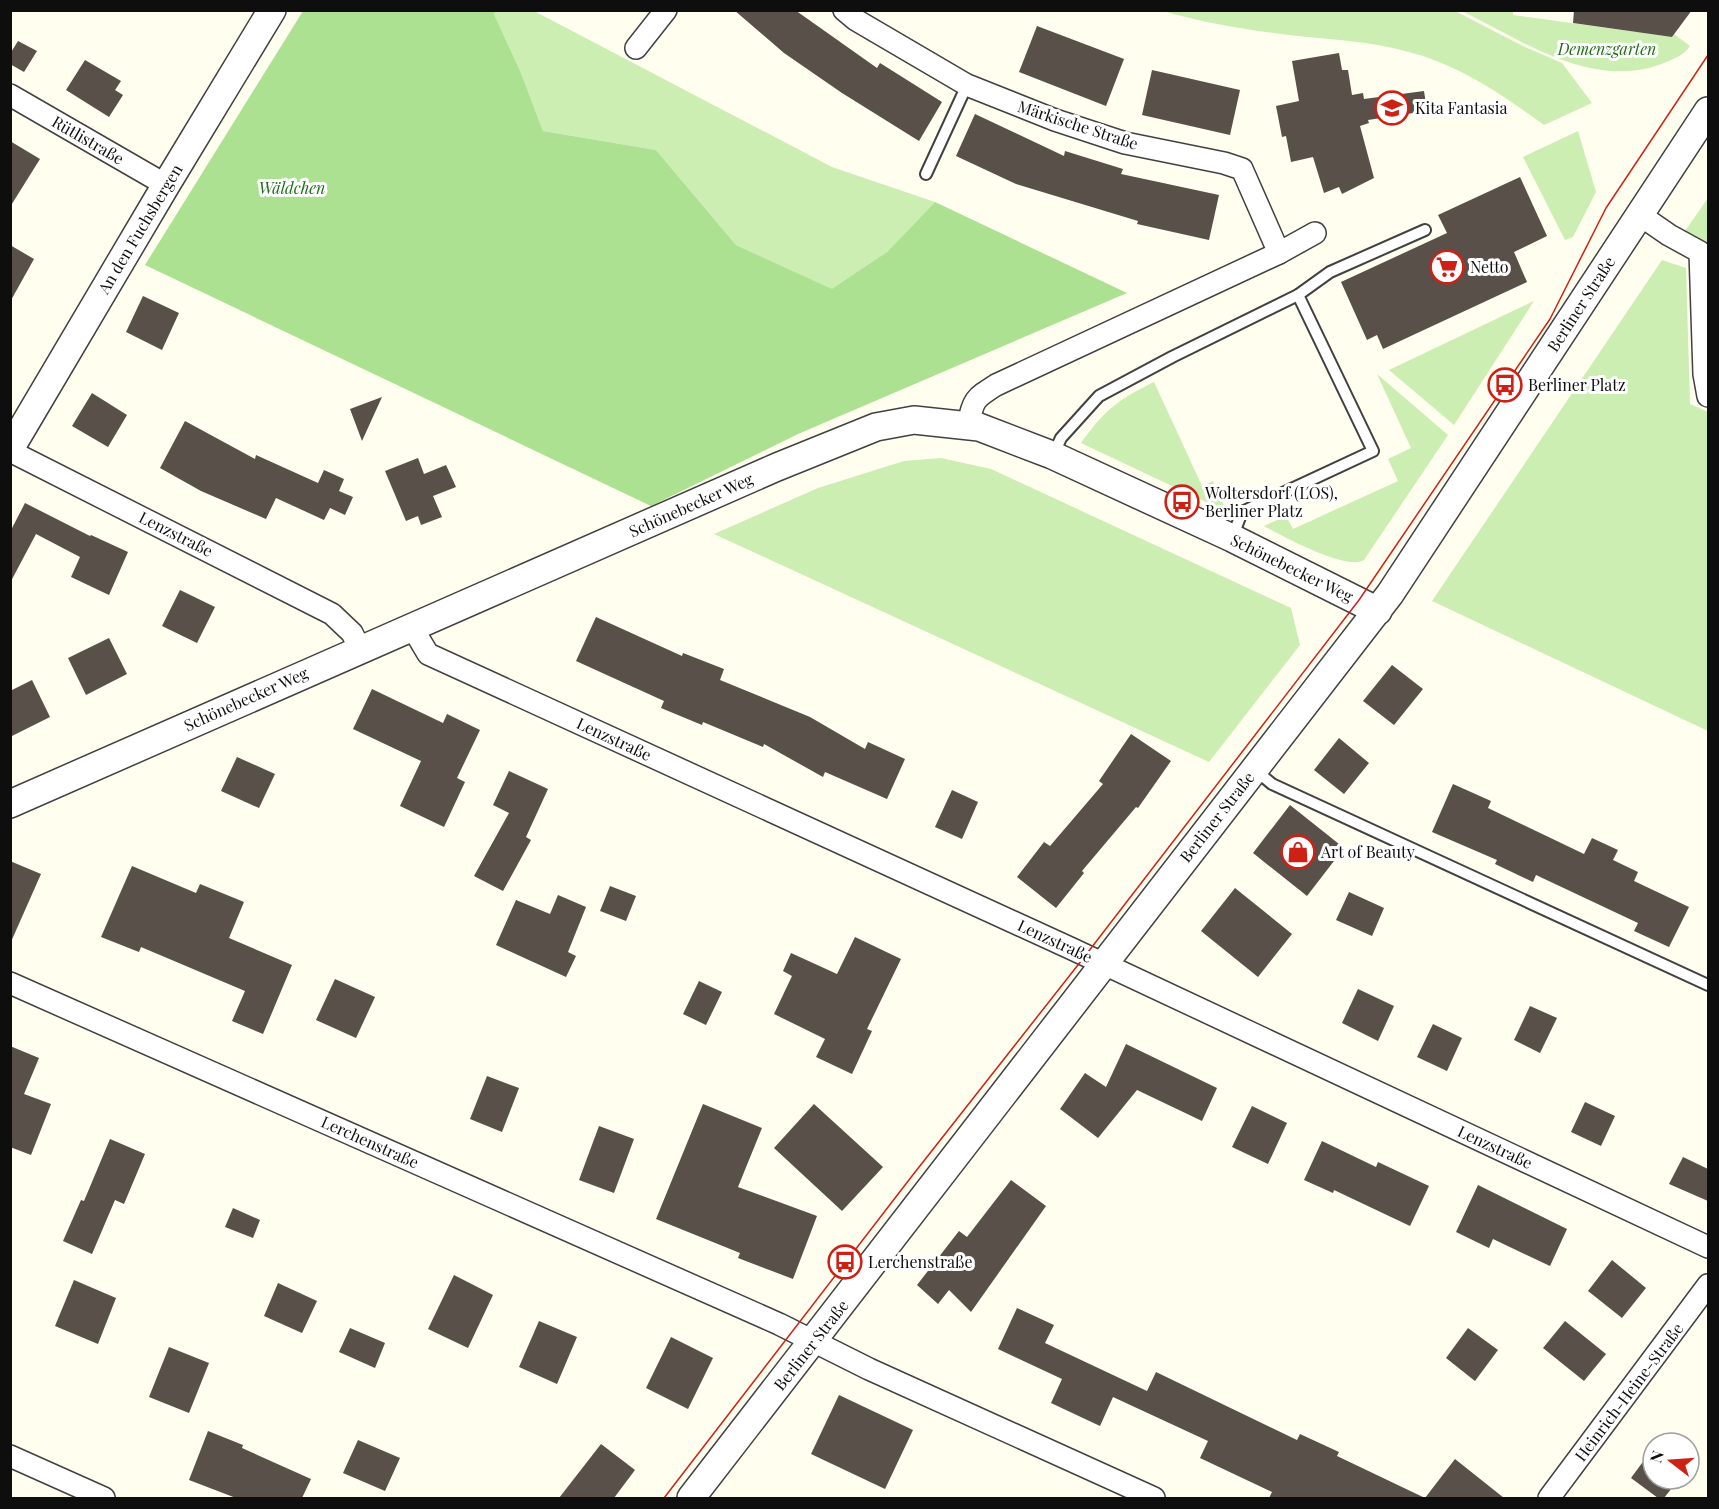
<svg xmlns="http://www.w3.org/2000/svg" width="1719" height="1509" font-family="'Playfair Display',serif">
  <style>
    .green { fill: #cceeb3 }
    .forest { fill: #ace191 }
    .building { fill: #585049 }
    .lines { fill: none; stroke-linecap: round; stroke-linejoin: round }
    .service-casing { stroke: #414141; stroke-width: 14 }
    .minor-casing { stroke: #414141; stroke-width: 24 }
    .tertiary-casing { stroke: #414141; stroke-width: 30 }
    .service { stroke: #fff; stroke-width: 10 }
    .minor { stroke: #fff; stroke-width: 21 }
    .tertiary { stroke: #fff; stroke-width: 27 }
    .tram { stroke: #ce2116; stroke-width: 1.5 }
    .labels { text-anchor: middle; stroke-width: 6; stroke-linejoin: round; paint-order: stroke }
    .park-label { font-size: 16px; font-style: italic; fill: #1f6d17; stroke: #fff }
    .poi-label { font-size: 16px; fill: #0e0e0e; stroke: #fff; text-anchor: start }
    .street-label { font-size: 16px; fill: #0e0e0e; stroke: #fff }
  </style>
  <rect width="100%" height="100%" fill="#fffeef"/>
  <g class="green">
    <polygon points="496,11 534,11 832,167 935,202 887,252 833,290 736,245 656,150 543,131 521,73 494,14"/>
    <path d="M1163 11H1455L1523 46 1562 63 1592 103 1544 125C1504 96 1464 68 1416 54 1373 41 1333 40 1289 35 1247 30 1204 23 1163 11Z"/>
    <path d="M1462 11H1513V15L1673 37 1674 34 1690 46C1683 56 1675 58 1664 63 1593 91 1523 41 1462 11Z"/>
    <polygon points="1578,131 1596,192 1573,237 1565,240 1523,157"/>
    <polygon points="1708,198 1708,249 1685,231"/>
    <polygon points="1662,260 1686,268 1690,404 1708,412 1708,731 1432,601"/>
    <polygon points="1534,301 1454,425 1389,370"/>
    <path d="M1377 374 1448 435 1364 560C1346 571 1283 536 1264 526L1286 516 1293 529 1398 481 1388 459 1411 448Z"/>
    <path d="M1154 382 1202 486 1213 481 1227 512 1081 443C1105 410 1117 400 1154 382Z"/>
    <polygon points="941,458 991,469 1291,608 1300,645 1209,762 714,534 818,488 904,461"/>
  </g>
  <polygon class="forest" points="496,11 494,14 521,73 543,131 656,150 736,245 832,289 887,252 935,202 1127,293 798,434 651,506 145,265 303,11"/>
  <g class="building">
    <polygon points="734,10 795,10 877,68 880,63 942,102 919,141 842,93 784,53"/>
    <polygon points="1574,10 1692,10 1672,37 1573,23"/>
    <polygon points="1037,26 1124,59 1106,106 1019,72"/>
    <polygon points="18,41 37,51 24,72 10,64 10,54"/>
    <polygon points="1339,53 1342,70 1348,70 1352,95 1363,93 1364,99 1424,91 1427,111 1368,120 1369,123 1360,126 1374,178 1342,194 1339,187 1324,193 1313,157 1291,162 1286,136 1282,137 1276,106 1299,101 1292,61"/>
    <polygon points="85,60 121,81 115,90 123,95 109,117 66,90"/>
    <polygon points="1152,70 1240,90 1230,135 1142,115"/>
    <polygon points="975,114 1064,156 1065,151 1123,169 1121,174 1219,195 1209,240 1137,224 1138,221 1016,184 956,156"/>
    <polygon points="10,141 40,159 10,207"/>
    <polygon points="1520,177 1547,236 1514,252 1527,282 1383,349 1377,335 1367,340 1341,282 1447,233 1438,215"/>
    <polygon points="10,245 34,259 10,302"/>
    <polygon points="143,296 179,313 162,350 126,332"/>
    <polygon points="92,393 127,415 108,447 72,426"/>
    <polygon points="382,397 362,441 350,409"/>
    <polygon points="185,421 255,459 256,455 318,483 324,470 344,479 339,491 353,497 345,515 330,508 324,520 276,498 266,519 201,491 160,468"/>
    <polygon points="418,458 424,474 446,465 456,487 433,496 442,517 421,525 418,516 406,521 385,471"/>
    <polygon points="25,503 90,536 91,535 128,552 109,595 71,577 80,557 36,534 10,583 10,532"/>
    <polygon points="180,590 215,607 197,643 162,626"/>
    <polygon points="596,617 682,656 683,653 724,669 720,680 810,717 865,749 868,742 905,759 887,799 825,772 823,777 764,744 763,747 703,722 702,725 661,708 664,701 576,661"/>
    <polygon points="109,638 127,674 86,695 68,658"/>
    <polygon points="1392,665 1423,689 1394,725 1363,701"/>
    <polygon points="32,680 50,717 10,737 10,691"/>
    <polygon points="372,689 443,723 447,714 480,730 457,778 465,782 444,827 400,806 421,761 353,729"/>
    <polygon points="1131,734 1171,761 1138,808 1136,807 1082,871 1084,873 1056,908 1017,877 1044,842 1050,846 1103,784 1099,781"/>
    <polygon points="1339,738 1369,763 1344,794 1314,770"/>
    <polygon points="237,757 275,774 259,808 221,791"/>
    <polygon points="509,771 548,789 526,837 531,840 503,891 474,876 509,813 493,805"/>
    <polygon points="1453,784 1491,801 1488,808 1584,854 1592,838 1618,850 1613,860 1638,872 1634,881 1689,907 1669,947 1634,931 1638,923 1536,875 1533,882 1495,864 1497,860 1432,832"/>
    <polygon points="952,790 978,802 962,839 935,827"/>
    <polygon points="1290,805 1344,848 1307,896 1253,853"/>
    <polygon points="10,861 41,874 10,944"/>
    <polygon points="132,866 196,893 200,884 244,902 229,938 292,965 263,1034 232,1021 245,991 141,947 139,952 101,937"/>
    <polygon points="610,886 636,896 626,921 600,911"/>
    <polygon points="1235,888 1292,934 1258,977 1201,931"/>
    <polygon points="1349,892 1384,908 1372,936 1336,920"/>
    <polygon points="558,895 586,907 568,952 576,956 566,977 496,945 516,900 550,914"/>
    <polygon points="855,937 901,959 867,1029 872,1031 852,1074 816,1057 825,1039 774,1014 792,976 783,971 791,953 837,974"/>
    <polygon points="335,979 375,997 356,1038 316,1020"/>
    <polygon points="699,981 722,992 706,1025 683,1014"/>
    <polygon points="1358,989 1394,1006 1378,1041 1342,1023"/>
    <polygon points="1530,1006 1557,1018 1540,1053 1514,1040"/>
    <polygon points="1433,1024 1462,1038 1447,1071 1417,1057"/>
    <polygon points="1126,1044 1217,1088 1202,1121 1137,1090 1098,1138 1060,1109 1085,1073 1106,1087"/>
    <polygon points="10,1046 39,1058 24,1094 51,1104 31,1155 10,1147"/>
    <polygon points="487,1076 519,1088 502,1132 470,1119"/>
    <polygon points="1585,1102 1615,1116 1601,1146 1571,1132"/>
    <polygon points="703,1104 762,1128 738,1187 817,1216 793,1279 738,1258 740,1253 656,1219"/>
    <polygon points="814,1104 883,1167 842,1211 774,1148"/>
    <polygon points="1252,1106 1287,1123 1268,1164 1232,1147"/>
    <polygon points="599,1126 634,1139 614,1193 579,1180"/>
    <polygon points="110,1139 145,1154 124,1204 115,1200 92,1254 63,1241 81,1200 84,1201"/>
    <polygon points="1322,1141 1376,1167 1378,1162 1429,1186 1410,1226 1334,1190 1333,1193 1304,1180"/>
    <polygon points="1683,1157 1708,1169 1708,1201 1669,1184"/>
    <polygon points="1011,1180 1046,1206 971,1312 949,1290 938,1304 917,1285 959,1231 967,1237"/>
    <polygon points="1478,1185 1567,1229 1550,1266 1493,1239 1489,1248 1456,1232"/>
    <polygon points="233,1208 260,1220 253,1238 225,1227"/>
    <polygon points="1612,1260 1646,1288 1622,1318 1588,1291"/>
    <polygon points="454,1275 493,1295 468,1348 428,1329"/>
    <polygon points="74,1280 116,1298 98,1344 55,1326"/>
    <polygon points="278,1283 317,1301 302,1333 264,1316"/>
    <polygon points="1017,1308 1054,1325 1045,1343 1147,1391 1156,1372 1297,1440 1300,1434 1339,1452 1337,1456 1425,1498 1455,1459 1504,1498 1269,1498 1272,1492 1200,1458 1208,1441 1113,1397 1100,1426 1051,1403 1062,1379 998,1349"/>
    <polygon points="539,1321 577,1337 557,1384 519,1367"/>
    <polygon points="1565,1321 1606,1354 1584,1381 1543,1348"/>
    <polygon points="350,1328 385,1343 375,1368 339,1352"/>
    <polygon points="1468,1328 1498,1350 1475,1381 1446,1358"/>
    <polygon points="671,1337 713,1358 688,1409 646,1388"/>
    <polygon points="169,1347 209,1363 189,1413 149,1397"/>
    <polygon points="839,1395 913,1430 885,1489 811,1454"/>
    <polygon points="208,1431 243,1445 242,1448 311,1479 302,1498 236,1498 189,1480"/>
    <polygon points="358,1440 400,1458 385,1491 343,1473"/>
    <polygon points="601,1444 635,1470 614,1498 559,1498"/>
    <polygon points="1653,1448 1653,1479 1679,1479 1664,1498 1658,1498 1631,1478"/>
  </g>
  <g class="lines">
    <defs>
      <g id="service">
        <polyline points="926,174 967,85"/>
        <polyline points="1298,295 1330,272 1425,230"/>
        <polyline points="1053,455 1061,438 1099,396 1172,357 1298,295 1373,451 1242,512 1232,538"/>
        <polyline points="1254,769 1272,784 1708,985"/>
      </g>
      <g id="minor">
        <polyline points="844,10 856,20 967,85 1055,120 1125,143 1224,163 1242,169 1279,253"/>
        <polyline points="636,48 666,10"/>
        <polyline points="10,95 166,185"/>
        <polyline points="1640,215 1669,235 1700,252 1704,374 1708,396"/>
        <path d="M968 424C974 399 974 399 996 385L1279 253 1315 233"/>
        <polyline points="10,451 332,614 352,633 360,649"/>
        <polyline points="412,627 428,654 1070,948 1708,1247"/>
        <polyline points="10,983 779,1324 869,1369 1154,1498"/>
        <polyline points="10,1456 104,1498"/>
        <polyline points="1549,1498 1708,1285"/>
      </g>
      <g id="tertiary">
        <polyline points="10,449 166,185 272,10"/>
        <polyline points="10,804 777,467 876,427 914,420 979,427 1052,455 1232,538 1378,611"/>
        <polyline points="691,1498 1390,594 1708,111"/>
      </g>
    </defs>
    <use href="#service" class="service-casing"/>
    <use href="#minor" class="minor-casing"/>
    <use href="#tertiary" class="tertiary-casing"/>
    <use href="#service" class="service"/>
    <use href="#minor" class="minor"/>
    <use href="#tertiary" class="tertiary"/>
    <polyline class="tram" points="664,1498 912,1176 1085,956 1359,600 1550,319 1606,208 1708,55"/>
  </g>
  <defs>
    <symbol id="school-ring" viewBox="-11 -11 22 22"><circle r="9.5" fill="#fff" stroke="#ce2116" stroke-width="1.5"/><path d="M0-5L7-2L0 1L-7-2ZM-4 1L0 2.5L4 1V4Q0 6-4 4Z" fill="#ce2116"/></symbol>
    <symbol id="supermarket-ring" viewBox="-11 -11 22 22"><circle r="9.5" fill="#fff" stroke="#ce2116" stroke-width="1.5"/><path d="M-6-5.5h2.5l.6 2H6L4.5 2H-2.5L-4.4-4H-6ZM-1.5 3.2a1.3 1.3 0 1 0 .1 0ZM3 3.2a1.3 1.3 0 1 0 .1 0Z" fill="#ce2116"/></symbol>
    <symbol id="bus-ring" viewBox="-11 -11 22 22"><circle r="9.5" fill="#fff" stroke="#ce2116" stroke-width="1.5"/><path d="M-5-6H5V4H4V6H2V4H-2V6H-4V4H-5ZM-3.5-4V0h7V-4ZM-3.5 1.2v1.5H-2V1.2ZM2 1.2v1.5H3.5V1.2Z" fill="#ce2116"/></symbol>
    <symbol id="shop-ring" viewBox="-11 -11 22 22"><circle r="9.5" fill="#fff" stroke="#ce2116" stroke-width="1.5"/><path d="M-5-2.5h2.3a2.7 3.5 0 0 1 5.4 0H5L5.5 6h-11ZM-1.5-2.5h3a1.5 2.3 0 0 0-3 0Z" fill="#ce2116"/></symbol>
  </defs>
  <g fill-rule="evenodd">
    <use href="#school-ring" x="1373" y="89" width="38" height="38"/>
    <use href="#supermarket-ring" x="1428" y="248" width="38" height="38"/>
    <use href="#bus-ring" x="1486" y="366" width="38" height="38"/>
    <use href="#bus-ring" x="1163" y="483" width="38" height="38"/>
    <use href="#shop-ring" x="1279" y="833" width="38" height="38"/>
    <use href="#bus-ring" x="826" y="1243" width="38" height="38"/>
  </g>
  <g class="labels">
    <g class="park-label">
      <text x="1607" y="55">Demenzgarten</text>
      <text x="292" y="194">Wäldchen</text>
    </g>
    <g class="poi-label">
      <text x="1415" y="114">Kita Fantasia</text>
      <text x="1470" y="273">Netto</text>
      <text x="1528" y="391">Berliner Platz</text>
      <text x="1205" y="499">Woltersdorf (LOS),<tspan x="1205" dy="18">Berliner Platz</tspan></text>
      <text x="1321" y="858">Art of Beauty</text>
      <text x="868" y="1268">Lerchenstraße</text>
    </g>
    <g class="street-label">
      <text transform="translate(1078 125) rotate(18)" y="6">Märkische Straße</text>
      <text transform="translate(88 140) rotate(30)" y="6">Rütlistraße</text>
      <text transform="translate(140 229) rotate(-59)" y="6">An den Fuchsbergen</text>
      <text transform="translate(1581 304) rotate(-57)" y="6">Berliner Straße</text>
      <text transform="translate(691 505) rotate(-24)" y="6">Schönebecker Weg</text>
      <text transform="translate(176 534) rotate(27)" y="6">Lenzstraße</text>
      <text transform="translate(1292 568) rotate(26)" y="6">Schönebecker Weg</text>
      <text transform="translate(246 699) rotate(-24)" y="6">Schönebecker Weg</text>
      <text transform="translate(614 739) rotate(25)" y="6">Lenzstraße</text>
      <text transform="translate(1217 817) rotate(-52)" y="6">Berliner Straße</text>
      <text transform="translate(1055 941) rotate(25)" y="6">Lenzstraße</text>
      <text transform="translate(370 1142) rotate(24)" y="6">Lerchenstraße</text>
      <text transform="translate(1495 1147) rotate(25)" y="6">Lenzstraße</text>
      <text transform="translate(811 1345) rotate(-52)" y="6">Berliner Straße</text>
      <text transform="translate(1629 1392) rotate(-53)" y="6">Heinrich-Heine-Straße</text>
    </g>
  </g>
  <rect width="1719" height="1509" fill="none" stroke="#0e0e0e" stroke-width="24"/>
  <g transform="translate(1671 1461) rotate(287)"><circle r="28" fill="#ffffff" stroke="#9f9f9f" stroke-width="1.5"/>
  <path d="M0-4.5L10 22L0 15L-10 22Z" fill="#ce2116"/>
  <text y="-9" font-size="16" font-weight="bold" text-anchor="middle" fill="#0e0e0e">N</text>
  </g>
</svg>
